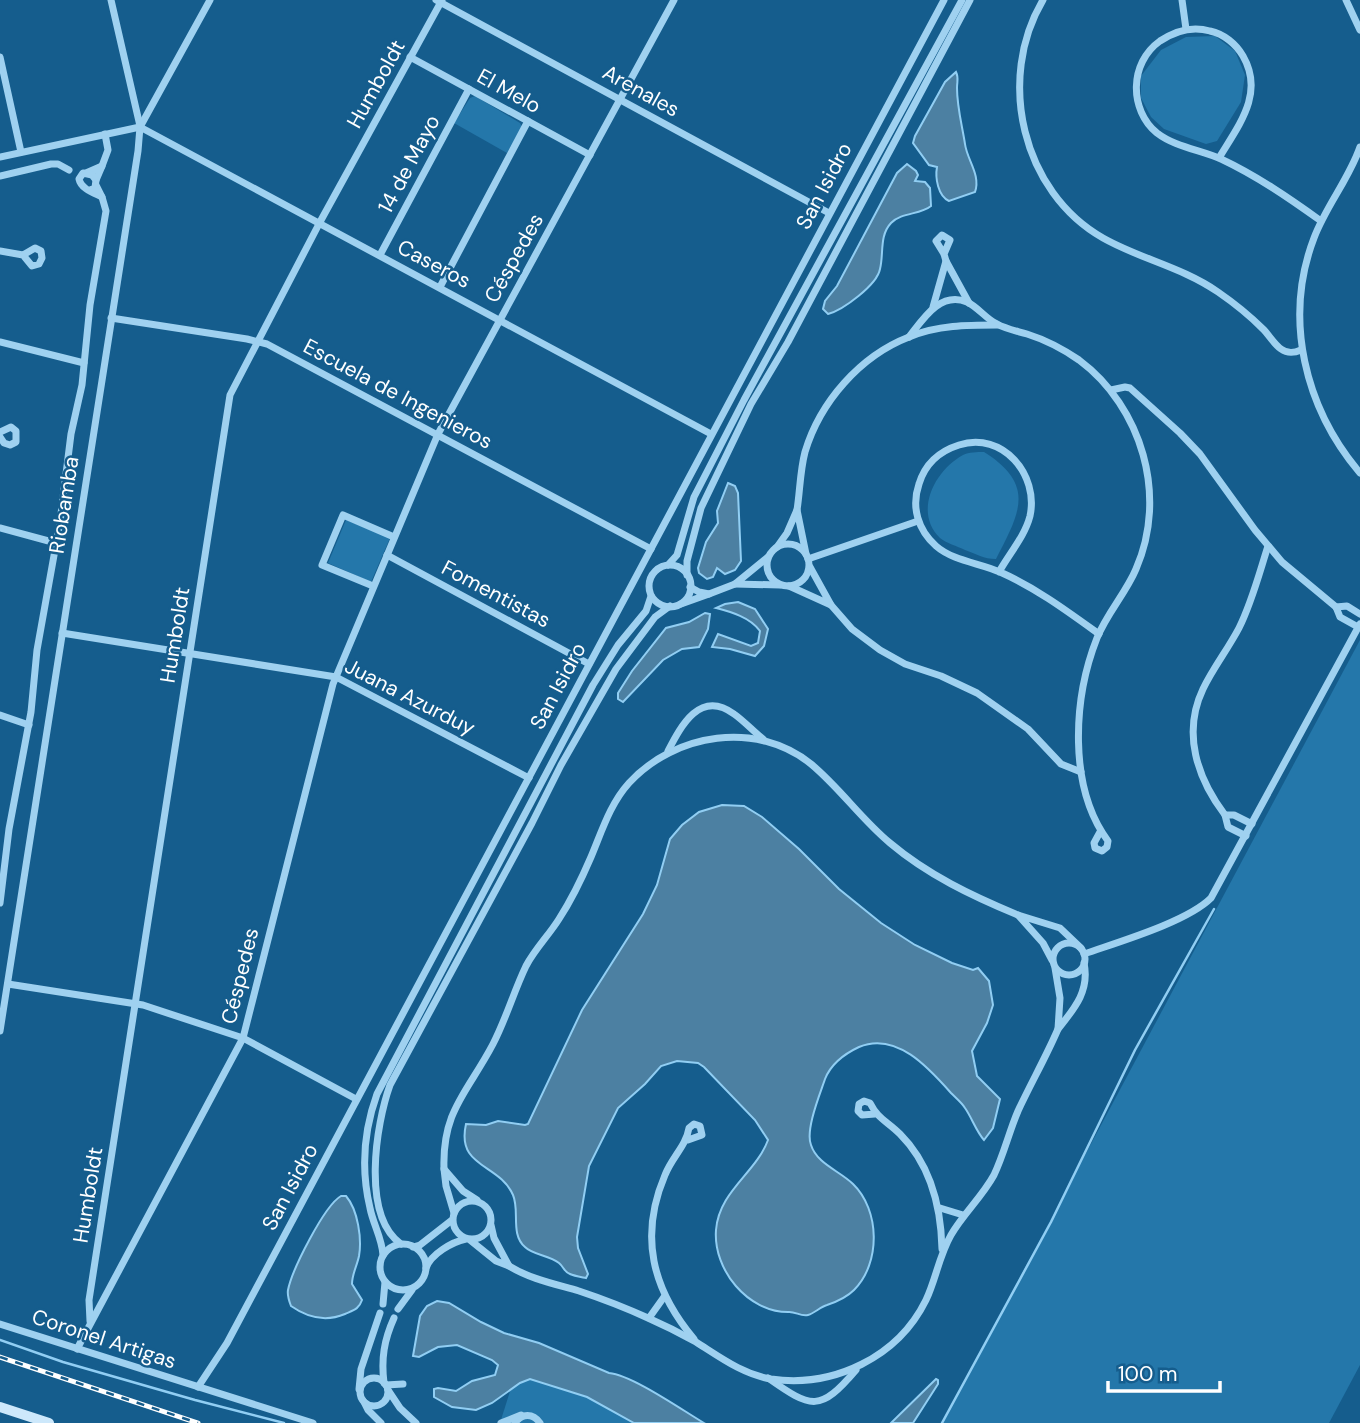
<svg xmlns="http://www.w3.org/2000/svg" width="1360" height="1423" font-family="'DM Sans',sans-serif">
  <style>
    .green { fill: #2477aa }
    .water { fill: #4c80a2; stroke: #91cef3; stroke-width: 2 }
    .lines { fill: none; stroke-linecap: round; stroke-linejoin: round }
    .stream { stroke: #91cef3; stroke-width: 2.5 }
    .street { stroke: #9fd1f0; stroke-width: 7 }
    .secondary { stroke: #cde8fb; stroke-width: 10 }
    .rail-casing { stroke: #fff; stroke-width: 5 }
    .rail { stroke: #155d8d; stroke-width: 2.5; stroke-dasharray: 8; stroke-linecap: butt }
    .labels { text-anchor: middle; stroke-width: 5; stroke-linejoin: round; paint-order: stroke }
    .street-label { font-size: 21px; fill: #fff; stroke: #155d8d }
  </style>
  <rect width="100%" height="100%" fill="#155d8d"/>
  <g class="green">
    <polygon points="1215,36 1235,51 1245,75 1241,102 1217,141 1206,144 1164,129 1151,117 1141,98 1141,76 1161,50 1186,37"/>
    <polygon points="475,96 520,123 522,127 507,153 454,123 470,98"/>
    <path d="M984 452C1037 485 1019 514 996 559 984 559 976 554 965 550 957 546 946 543 940 538 913 512 935 470 963 455 969 452 977 452 984 452Z"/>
    <polygon points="346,520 390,538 371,582 328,563"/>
    <polygon points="1360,640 1360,1365 1329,1423 942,1423"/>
    <polygon points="530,1379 587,1397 634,1423 500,1423 511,1388"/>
  </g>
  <g class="water">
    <path d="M956 72C959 78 957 81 957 88 957 107 962 125 965 144 967 160 981 175 975 192L949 201C938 196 935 178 937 167L929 165 913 143 915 136 945 82Z"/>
    <path d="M907 164 916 171 918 175 915 181 925 182 930 188 931 206C920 215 902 212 891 223 879 236 884 253 880 269 877 285 843 310 828 314L823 309 825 301 837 286 897 173Z"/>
    <polygon points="728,483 735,486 738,493 741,561 735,570 725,574 717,568 713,577 707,579 699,573 698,568 706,542 718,523 717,511"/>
    <path d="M738 602 755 609 768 629 764 646 755 656 730 649 712 647 718 634 751 646 758 643 760 631C750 617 731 612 716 608L725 604Z"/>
    <polygon points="705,613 710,614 708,629 699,647 682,649 663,660 623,702 618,699 618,693 632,671 666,628 689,622"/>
    <path d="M722 805 744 806 762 817 799 849 839 889 881 923 915 945 952 963 973 970 978 968 989 981 993 1005 987 1023 972 1051 977 1076 1000 1099 993 1128 984 1140C976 1131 972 1118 965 1108 962 1103 956 1098 951 1093 929 1068 896 1031 859 1047 844 1054 831 1064 825 1079 820 1094 805 1130 811 1145 817 1164 840 1171 853 1184 880 1210 881 1263 854 1290 847 1297 836 1302 827 1305 820 1307 815 1313 808 1315 801 1317 795 1311 788 1312 748 1312 713 1270 716 1230 719 1191 756 1173 768 1140L755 1120 704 1067 698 1063 677 1061 661 1066 645 1084 618 1108 589 1166 577 1237 578 1248 588 1274 586 1278C581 1277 574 1276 570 1274 564 1272 564 1267 559 1263 549 1255 533 1255 525 1247 510 1234 520 1211 513 1195 499 1163 456 1168 466 1124L486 1125 498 1121 525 1125 528 1124 582 1010 643 914 657 885 670 839 682 825 699 812Z"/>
    <path d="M341 1196H346C358 1210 362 1239 359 1256 357 1266 352 1274 352 1284L362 1300C359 1309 354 1310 345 1314 326 1322 308 1318 291 1306 289 1301 287 1296 288 1290 292 1270 324 1206 341 1196Z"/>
    <path d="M437 1301 449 1303 481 1322 504 1333 539 1343 609 1373C632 1375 682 1410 704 1423H634L587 1397 530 1379 520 1383 492 1403 476 1410 452 1407 434 1397V1389L438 1388 456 1391 472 1381 495 1375 498 1365 492 1360 457 1345 438 1347 419 1357 413 1356 420 1316 427 1306Z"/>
    <polygon points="936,1379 938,1380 938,1384 913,1423 891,1423"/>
  </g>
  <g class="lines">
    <g class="stream">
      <polyline points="0,1340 63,1362 195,1400 284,1423"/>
      <polyline points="942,1423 1051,1222 1135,1050 1214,909"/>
    </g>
    <g class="street">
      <polyline points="111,0 140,126"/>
      <polyline points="436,0 829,213"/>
      <path d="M1043 0C996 79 1022 192 1103 238 1140 259 1182 267 1218 292 1234 303 1249 315 1263 329 1269 335 1274 344 1281 349 1288 354 1294 353 1301 350"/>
      <polyline points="1182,0 1186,29"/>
      <polyline points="1346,0 1360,30"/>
      <polyline points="0,57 21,152"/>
      <polyline points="410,57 590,155"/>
      <polyline points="140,127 711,434"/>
      <path d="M1360 147C1349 179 1326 206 1314 238 1283 319 1305 408 1360 473"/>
      <polyline points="0,157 140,127"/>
      <path d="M1219 158C1238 126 1265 94 1243 56 1236 44 1224 34 1210 31 1193 26 1175 31 1160 41 1129 63 1129 110 1157 133 1175 147 1201 150 1221 159 1257 176 1289 198 1321 221"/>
      <polyline points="102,166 108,150 105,134"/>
      <polyline points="86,173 102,166 96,180"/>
      <polyline points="0,176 51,164 58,164 69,170"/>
      <path d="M90 190 95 188 96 180 92 175 83 173 79 179C81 189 94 193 102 197L96 185"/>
      <polyline points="0,251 23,255 32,266 39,264 42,258 41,251 35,248 23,255"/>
      <polyline points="944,254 950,240 942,235 936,241 944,254 946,261"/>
      <polyline points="380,255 469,89"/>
      <polyline points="440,287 528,121"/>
      <polyline points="933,307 946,261 969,303"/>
      <polyline points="111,318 247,339 267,344 651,549"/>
      <path d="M909 337C923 319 940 291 967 302 978 307 986 319 997 324 1006 329 1017 331 1027 334 1046 340 1063 349 1079 360 1142 407 1168 496 1136 569 1126 593 1107 613 1097 638 1073 699 1068 787 1108 841L1107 847 1102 851 1095 848 1094 843 1100 832"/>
      <polyline points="0,342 84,363"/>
      <polyline points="1111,390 1125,387 1130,388 1180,433 1200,454 1255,530 1282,562 1336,607 1340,617 1358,627"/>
      <polyline points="0,432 11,427 16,431 16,442 10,445 4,443 0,437"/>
      <path d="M797 510C800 491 800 471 805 452 820 402 860 356 909 337 937 325 968 325 998 325"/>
      <polyline points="0,528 56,543"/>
      <circle cx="788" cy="565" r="21"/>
      <polyline points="777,547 787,533 797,510 806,554"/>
      <polyline points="387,555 589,664"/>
      <polyline points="768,557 735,584 780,585"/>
      <polyline points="808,559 918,521"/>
      <polyline points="668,565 677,555 694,497 744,400 962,0"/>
      <circle cx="670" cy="586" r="21"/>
      <path d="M999 572C1009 554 1025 536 1030 516 1039 475 1003 431 959 445 940 451 925 464 919 484 911 507 918 530 936 546 953 561 980 563 1000 572 1036 588 1067 611 1099 634"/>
      <polyline points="687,575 687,561 701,508 751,404 788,342 970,0"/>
      <polyline points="373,586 322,565 343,515 394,537"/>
      <polyline points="789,586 831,605 810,567"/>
      <polyline points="709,594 735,584"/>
      <polyline points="681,604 709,594 699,592 690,587"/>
      <polyline points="831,605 852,629 880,650 905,664 941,676 977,693 1028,729 1061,764 1081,772"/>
      <polyline points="1336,607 1347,606 1360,614"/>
      <polyline points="62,633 336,677 529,778"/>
      <polyline points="0,715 29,725"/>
      <path d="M668 751C681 726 700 689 734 714 744 721 753 731 763 739"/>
      <path d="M1225 815C1197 778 1182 733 1203 689 1213 668 1228 649 1239 628 1252 602 1259 574 1268 546"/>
      <polyline points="1246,836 1228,827 1225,815 1234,815 1252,824"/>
      <polyline points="0,903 9,829 31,712 37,650 60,522 71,434 82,385 90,305 106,211 102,197"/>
      <circle cx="1069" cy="959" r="16"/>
      <path d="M1084 954C1118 942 1187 922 1211 898L1360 624"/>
      <polyline points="1052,960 1043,943 1018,915 1060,928 1081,948"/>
      <path d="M1055 968 1060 998 1058 1029C1074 1009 1090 991 1084 963"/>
      <polyline points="8,984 143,1005 243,1038 356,1099"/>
      <polyline points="0,1031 138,151 140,127 210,0"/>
      <path d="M875 1114 862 1115 858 1111 859 1104 864 1101 870 1103C878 1119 887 1121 900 1134 931 1165 941 1206 942 1249"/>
      <path d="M688 1140 702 1135 700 1126 694 1124 689 1128C686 1146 672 1157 665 1175 639 1236 652 1289 694 1339"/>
      <path d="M444 1169C442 1110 468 1092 493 1044 506 1019 514 991 526 966 535 949 549 935 559 919 572 899 582 878 591 857 602 831 610 804 629 783 675 733 757 720 811 764 840 788 861 819 890 843 928 875 972 896 1018 915"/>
      <circle cx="472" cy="1220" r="19"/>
      <polyline points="940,1208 963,1215"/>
      <polyline points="454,1213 446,1186 444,1169 463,1191 477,1200"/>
      <polyline points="470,1240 496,1261 509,1266 494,1238 491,1225"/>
      <path d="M401 1244C361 1216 376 1124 390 1085L532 823 561 765 616 669 655 617 670 606"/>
      <circle cx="403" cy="1267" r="23"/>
      <polyline points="413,1247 420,1245 452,1220"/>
      <path d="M383 1255C382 1238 373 1224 370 1208 361 1170 364 1130 377 1094L593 685 618 645 646 611 651 596"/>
      <path d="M509 1266C530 1279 555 1284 579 1291 603 1299 626 1308 648 1318 664 1325 680 1333 696 1342 720 1357 742 1374 771 1379 834 1388 898 1357 926 1300 936 1279 939 1256 951 1235 963 1214 982 1197 994 1175 1004 1154 1009 1132 1018 1111 1031 1083 1046 1057 1058 1029"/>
      <path d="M426 1268C431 1254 452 1242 466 1239"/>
      <polyline points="383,1304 385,1282"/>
      <polyline points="398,1309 412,1290"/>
      <polyline points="649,1318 664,1297"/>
      <polyline points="90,1321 89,1300 230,395 320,222 442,0"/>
      <polyline points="0,1324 313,1423"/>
      <polyline points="77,1349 243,1038 333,684 438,434 674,0"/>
      <path d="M768 1378C812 1409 820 1412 856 1370"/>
      <circle cx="374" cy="1392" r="14"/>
      <path d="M384 1383C381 1359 384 1340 394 1318"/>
      <polyline points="386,1385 403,1384"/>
      <polyline points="198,1387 227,1343 944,0"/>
      <polyline points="359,1389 361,1369 380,1313"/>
      <polyline points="388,1390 400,1408 416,1423"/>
      <polyline points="364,1402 368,1410 381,1423"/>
      <polyline points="501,1423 521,1415"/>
      <path d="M515 1423C522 1413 533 1413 540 1423"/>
    </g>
    <polyline class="secondary" points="0,1407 49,1423"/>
    <defs>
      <polyline id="rail" points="0,1357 198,1423"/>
    </defs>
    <use href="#rail" class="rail-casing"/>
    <use href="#rail" class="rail"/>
  </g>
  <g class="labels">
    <g class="street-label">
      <text transform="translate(376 84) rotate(-61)" y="7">Humboldt</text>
      <text transform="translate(509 91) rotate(29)" y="7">El Melo</text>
      <text transform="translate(641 91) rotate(29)" y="7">Arenales</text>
      <text transform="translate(409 164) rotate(-62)" y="7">14 de Mayo</text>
      <text transform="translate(824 186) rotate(-62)" y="7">San Isidro</text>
      <text transform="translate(514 258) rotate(-61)" y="7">Céspedes</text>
      <text transform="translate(434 264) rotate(28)" y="7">Caseros</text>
      <text transform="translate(398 394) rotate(28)" y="7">Escuela de Ingenieros</text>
      <text transform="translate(64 505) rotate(-81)" y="7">Riobamba</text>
      <text transform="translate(496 594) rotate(28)" y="7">Fomentistas</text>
      <text transform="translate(175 635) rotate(-81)" y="7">Humboldt</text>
      <text transform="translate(558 686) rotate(-62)" y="7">San Isidro</text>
      <text transform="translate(410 697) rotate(27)" y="7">Juana Azurduy</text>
      <text transform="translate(240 976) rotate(-76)" y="7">Céspedes</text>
      <text transform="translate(290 1187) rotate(-62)" y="7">San Isidro</text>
      <text transform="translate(88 1195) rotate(-81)" y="7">Humboldt</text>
      <text transform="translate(104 1339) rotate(18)" y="7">Coronel Artigas</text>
    </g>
  </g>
  <path d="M1108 1381v10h112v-10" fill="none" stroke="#ffffff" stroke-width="3.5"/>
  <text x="1118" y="1381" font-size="21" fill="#ffffff" stroke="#155d8d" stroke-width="5" paint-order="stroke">100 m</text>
</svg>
